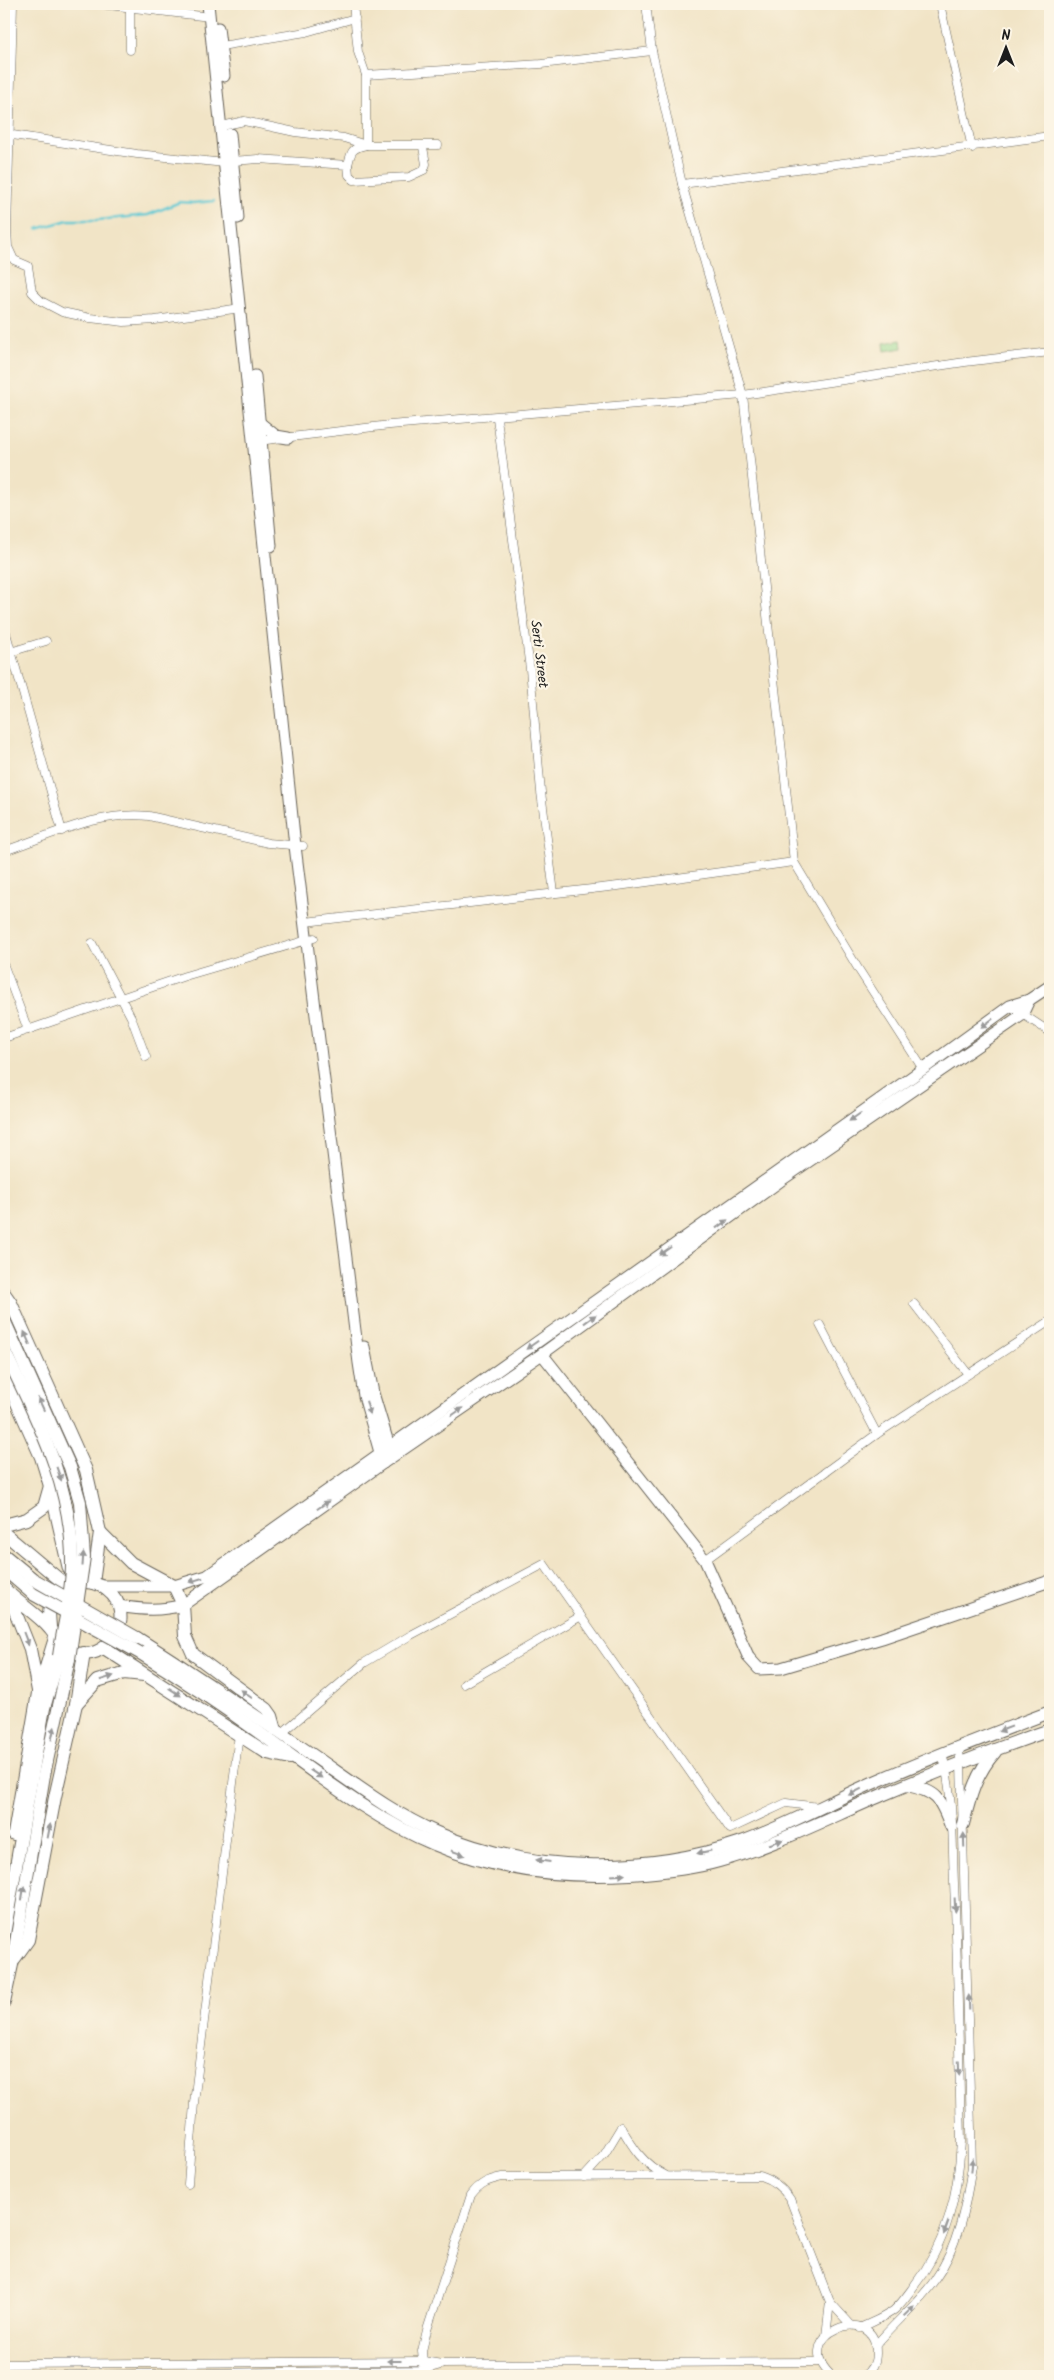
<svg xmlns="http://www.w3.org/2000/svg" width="1054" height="2380" font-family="Kalam,sans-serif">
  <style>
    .green { fill: #97d990; stroke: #5a7a56 }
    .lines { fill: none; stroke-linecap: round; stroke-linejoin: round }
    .stream { stroke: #5cc8d3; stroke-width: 2.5 }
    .street-casing { stroke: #676258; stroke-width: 9 }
    .secondary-casing { stroke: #676258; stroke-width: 13 }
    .primary-casing { stroke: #676258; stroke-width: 14 }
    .street { stroke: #fff; stroke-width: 8 }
    .secondary { stroke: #fff; stroke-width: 11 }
    .primary { stroke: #fff; stroke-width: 12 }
    .primary-bridge-casing { stroke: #676258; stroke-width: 14; stroke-linecap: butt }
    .primary-bridge { stroke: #fff; stroke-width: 12 }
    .oneway { fill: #999 }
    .labels { text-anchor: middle; stroke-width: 4.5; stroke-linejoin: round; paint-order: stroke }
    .street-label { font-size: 14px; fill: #1c1c1c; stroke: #fcf5e5 }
  </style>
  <rect width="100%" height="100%" fill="#fcf5e5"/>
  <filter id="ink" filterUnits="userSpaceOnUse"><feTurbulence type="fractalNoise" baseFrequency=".02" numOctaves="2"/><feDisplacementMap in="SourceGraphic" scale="10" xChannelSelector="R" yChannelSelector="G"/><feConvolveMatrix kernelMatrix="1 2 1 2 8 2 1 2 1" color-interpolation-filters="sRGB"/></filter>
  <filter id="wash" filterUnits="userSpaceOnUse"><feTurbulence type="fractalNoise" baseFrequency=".0096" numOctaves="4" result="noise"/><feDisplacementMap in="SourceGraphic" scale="20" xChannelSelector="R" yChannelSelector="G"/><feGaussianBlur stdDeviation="1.12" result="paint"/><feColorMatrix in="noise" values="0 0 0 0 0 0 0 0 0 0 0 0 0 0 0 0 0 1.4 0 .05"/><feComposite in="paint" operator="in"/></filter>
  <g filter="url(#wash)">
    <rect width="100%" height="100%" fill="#f1e4c6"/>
    <polygon class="green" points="901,340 902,348 885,351 884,343"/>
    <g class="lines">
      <polyline class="stream" points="37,229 68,220 98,220 148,215 180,202 193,203 214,201"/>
    </g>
  </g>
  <g filter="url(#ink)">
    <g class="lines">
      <defs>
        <g id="street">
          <polyline points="13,4 7,230 8,247 14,260 28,266 32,292 41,301 62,312 90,318 124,322 155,320 241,308"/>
          <polyline points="100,4 210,17"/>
          <polyline points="130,4 130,50"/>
          <polyline points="646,4 652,51 682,184 743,395 794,862"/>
          <polyline points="940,4 972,148"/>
          <polyline points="218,48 221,46 306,32 355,18"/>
          <polyline points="366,75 541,64 652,51"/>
          <polyline points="222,126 244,121 295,132 344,138 366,145 438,145"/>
          <polyline points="6,134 137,154 225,163"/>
          <path d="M233 161 258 159 348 165C351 151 352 148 366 145V75L358 52 353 4"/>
          <polyline points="348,165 349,175 354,180 409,177 424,170 426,164 423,147"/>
          <polyline points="682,184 1050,136"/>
          <polyline points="497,418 530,669 541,792 554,893"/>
          <polyline points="258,441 390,425 743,395 965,362 1050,352"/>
          <polyline points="4,626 62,831"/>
          <polyline points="4,654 46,641"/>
          <path d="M4 851C49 836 101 810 149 816L268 843 303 846"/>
          <polyline points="305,922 618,886 794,862 859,970 923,1069"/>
          <polyline points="92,943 131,1017 146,1057"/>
          <polyline points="4,966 28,1030"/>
          <polyline points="1010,1006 1050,1032"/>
          <polyline points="4,1038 185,976 314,938"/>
          <polyline points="914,1304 968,1374"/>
          <polyline points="820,1325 877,1434"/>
          <polyline points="705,1560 877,1434 1050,1321"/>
          <polyline points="464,1684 581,1616"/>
          <polyline points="281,1734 364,1663 411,1635 544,1564 730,1829 786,1803 819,1807"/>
          <path d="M621 2127C633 2148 643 2164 665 2175"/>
          <polyline points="584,2177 604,2155 621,2127"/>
          <polyline points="188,2184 194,2103 239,1734"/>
          <path d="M860 2328C872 2322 884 2318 894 2310 902 2303 908 2294 914 2286 947 2243 958 2195 961 2142 959 2056 958 1969 954 1883 952 1840 954 1795 942 1754"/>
          <polyline points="826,2336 830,2302"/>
          <path d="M875 2346C894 2323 917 2305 934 2281 958 2248 966 2205 972 2166L961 1763 958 1748"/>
          <polyline points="4,2364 423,2361 442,2364 821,2362"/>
          <polyline points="4,2376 423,2370 441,2365"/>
          <path d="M424 2376 422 2351 427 2330 471 2195C480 2183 488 2180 502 2177L760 2176C773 2180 782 2187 790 2199L830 2302 851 2325"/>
          <path d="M832 2376C786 2335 877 2299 876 2353 876 2363 872 2371 864 2376"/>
        </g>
        <g id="secondary">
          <polyline points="208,4 295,846 359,1363 364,1396 383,1463"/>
          <polyline points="218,28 224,76"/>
          <polyline points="230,134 238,218"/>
          <polyline points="255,376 271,546"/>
          <polyline points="260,423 276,436 288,438"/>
          <polyline points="364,1347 373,1393 392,1456"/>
          <polyline points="542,1354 705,1560 749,1658 759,1669 781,1668 882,1638 1050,1581"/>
          <polyline points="102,1586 174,1586 207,1576 923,1069 1010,1006 1029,1000 1050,986"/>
          <path d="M119 1606C142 1610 161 1611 183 1605L383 1463 542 1354 780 1181 1022 1015 1029 1000"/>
        </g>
        <g id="primary">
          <polyline points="4,1293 11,1303 86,1470 100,1532 93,1583"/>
          <polyline points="4,1374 41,1457 50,1486 69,1569"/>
          <polyline points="4,1525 27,1519 44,1507 50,1486"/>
          <polyline points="100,1532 131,1563 174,1586 183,1605 185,1636 193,1654 267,1709 272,1716 276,1730"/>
          <polyline points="4,1533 67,1586"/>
          <path d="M4 1588C17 1603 37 1613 50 1629 57 1637 59 1646 70 1651 107 1667 140 1615 107 1590 89 1575 57 1582 50 1606 48 1612 50 1622 50 1629"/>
          <polyline points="9,1596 30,1649 38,1691"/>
          <path d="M137 1638C194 1674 250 1712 305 1750 348 1779 389 1812 437 1833 529 1873 644 1875 739 1843 787 1826 831 1801 877 1781 934 1756 992 1734 1050 1712"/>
          <polyline points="104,1648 267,1753 290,1758"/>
          <path d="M140 1653C181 1678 221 1705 261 1734 316 1773 371 1818 434 1844 497 1871 563 1878 630 1874 660 1872 691 1869 719 1861 776 1845 828 1818 882 1795 937 1772 994 1749 1050 1730"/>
          <polyline points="76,1704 97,1681 124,1673 144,1675"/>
          <path d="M907 1785C937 1791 941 1799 951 1826"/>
          <path d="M963 1824C970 1796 976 1773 995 1752"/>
          <polyline points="14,1834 38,1693 55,1638"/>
          <polyline points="4,1934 44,1708 59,1656"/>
          <polyline points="15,1958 28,1940 55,1797 76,1704 84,1653"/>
          <polyline points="4,2002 13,1960 44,1775 69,1659"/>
        </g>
      </defs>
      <use href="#street" class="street-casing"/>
      <use href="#secondary" class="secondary-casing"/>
      <use href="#primary" class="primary-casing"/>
      <use href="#street" class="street"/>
      <use href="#secondary" class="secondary"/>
      <use href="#primary" class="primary"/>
      <defs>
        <g id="primary-bridge">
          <polyline points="4,1320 70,1467 80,1502 84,1557 69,1659"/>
          <path d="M4 1350C37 1420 73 1485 72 1565 72 1595 63 1627 59 1656"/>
          <polyline points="4,1555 33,1579 137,1638"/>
          <polyline points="4,1569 33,1594 140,1653"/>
        </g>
      </defs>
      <use href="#primary-bridge" class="primary-bridge-casing"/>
      <use href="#primary-bridge" class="primary-bridge"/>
    </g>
    <defs><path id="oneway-solid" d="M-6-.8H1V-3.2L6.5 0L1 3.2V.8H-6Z" transform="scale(1.25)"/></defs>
    <g class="oneway">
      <use href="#oneway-solid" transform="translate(987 1023) rotate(144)"/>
      <use href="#oneway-solid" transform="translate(855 1117) rotate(145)"/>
      <use href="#oneway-solid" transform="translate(722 1224) rotate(-36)"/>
      <use href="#oneway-solid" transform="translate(665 1251) rotate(145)"/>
      <use href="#oneway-solid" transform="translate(590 1319) rotate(-36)"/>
      <use href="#oneway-solid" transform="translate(27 1338) rotate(-114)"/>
      <use href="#oneway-solid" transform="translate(532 1345) rotate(145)"/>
      <use href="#oneway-solid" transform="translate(41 1404) rotate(-115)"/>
      <use href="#oneway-solid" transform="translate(368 1408) rotate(75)"/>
      <use href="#oneway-solid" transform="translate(457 1412) rotate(-35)"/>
      <use href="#oneway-solid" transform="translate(59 1474) rotate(70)"/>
      <use href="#oneway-solid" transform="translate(323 1505) rotate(-35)"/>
      <use href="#oneway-solid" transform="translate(83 1559) rotate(-86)"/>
      <use href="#oneway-solid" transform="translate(196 1580) rotate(162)"/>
      <use href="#oneway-solid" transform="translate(26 1639) rotate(69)"/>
      <use href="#oneway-solid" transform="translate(107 1678) rotate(-17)"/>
      <use href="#oneway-solid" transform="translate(175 1692) rotate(33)"/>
      <use href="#oneway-solid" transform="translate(246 1694) rotate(-145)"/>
      <use href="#oneway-solid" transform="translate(1005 1729) rotate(159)"/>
      <use href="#oneway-solid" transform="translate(53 1733) rotate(-78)"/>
      <use href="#oneway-solid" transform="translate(316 1774) rotate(34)"/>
      <use href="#oneway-solid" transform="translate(855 1792) rotate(154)"/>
      <use href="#oneway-solid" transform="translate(49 1831) rotate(-79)"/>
      <use href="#oneway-solid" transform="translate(964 1840) rotate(-92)"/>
      <use href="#oneway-solid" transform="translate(776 1842) rotate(-19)"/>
      <use href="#oneway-solid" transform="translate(704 1852) rotate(168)"/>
      <use href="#oneway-solid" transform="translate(458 1853) rotate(19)"/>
      <use href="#oneway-solid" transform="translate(543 1861) rotate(-172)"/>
      <use href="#oneway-solid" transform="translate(618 1875) rotate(-4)"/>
      <use href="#oneway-solid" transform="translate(23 1893) rotate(-81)"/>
      <use href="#oneway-solid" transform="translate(955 1905) rotate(87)"/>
      <use href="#oneway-solid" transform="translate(969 2002) rotate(-92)"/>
      <use href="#oneway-solid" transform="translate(959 2068) rotate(88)"/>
      <use href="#oneway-solid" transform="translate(972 2165) rotate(-85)"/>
      <use href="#oneway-solid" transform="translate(946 2228) rotate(110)"/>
      <use href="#oneway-solid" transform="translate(909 2311) rotate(-44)"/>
      <use href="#oneway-solid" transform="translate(394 2361) rotate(180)"/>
    </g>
  </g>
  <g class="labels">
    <g class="street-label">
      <text transform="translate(540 654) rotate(83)" y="5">Serti Street</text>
    </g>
  </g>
  <rect width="1054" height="2380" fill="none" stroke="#fcf5e5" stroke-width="20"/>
  <g transform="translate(1006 48)" stroke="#fcf5e5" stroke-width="4" paint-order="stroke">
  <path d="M0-4L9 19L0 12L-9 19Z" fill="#1c1c1c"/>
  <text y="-8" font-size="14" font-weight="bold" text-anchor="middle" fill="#1c1c1c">N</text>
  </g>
</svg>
